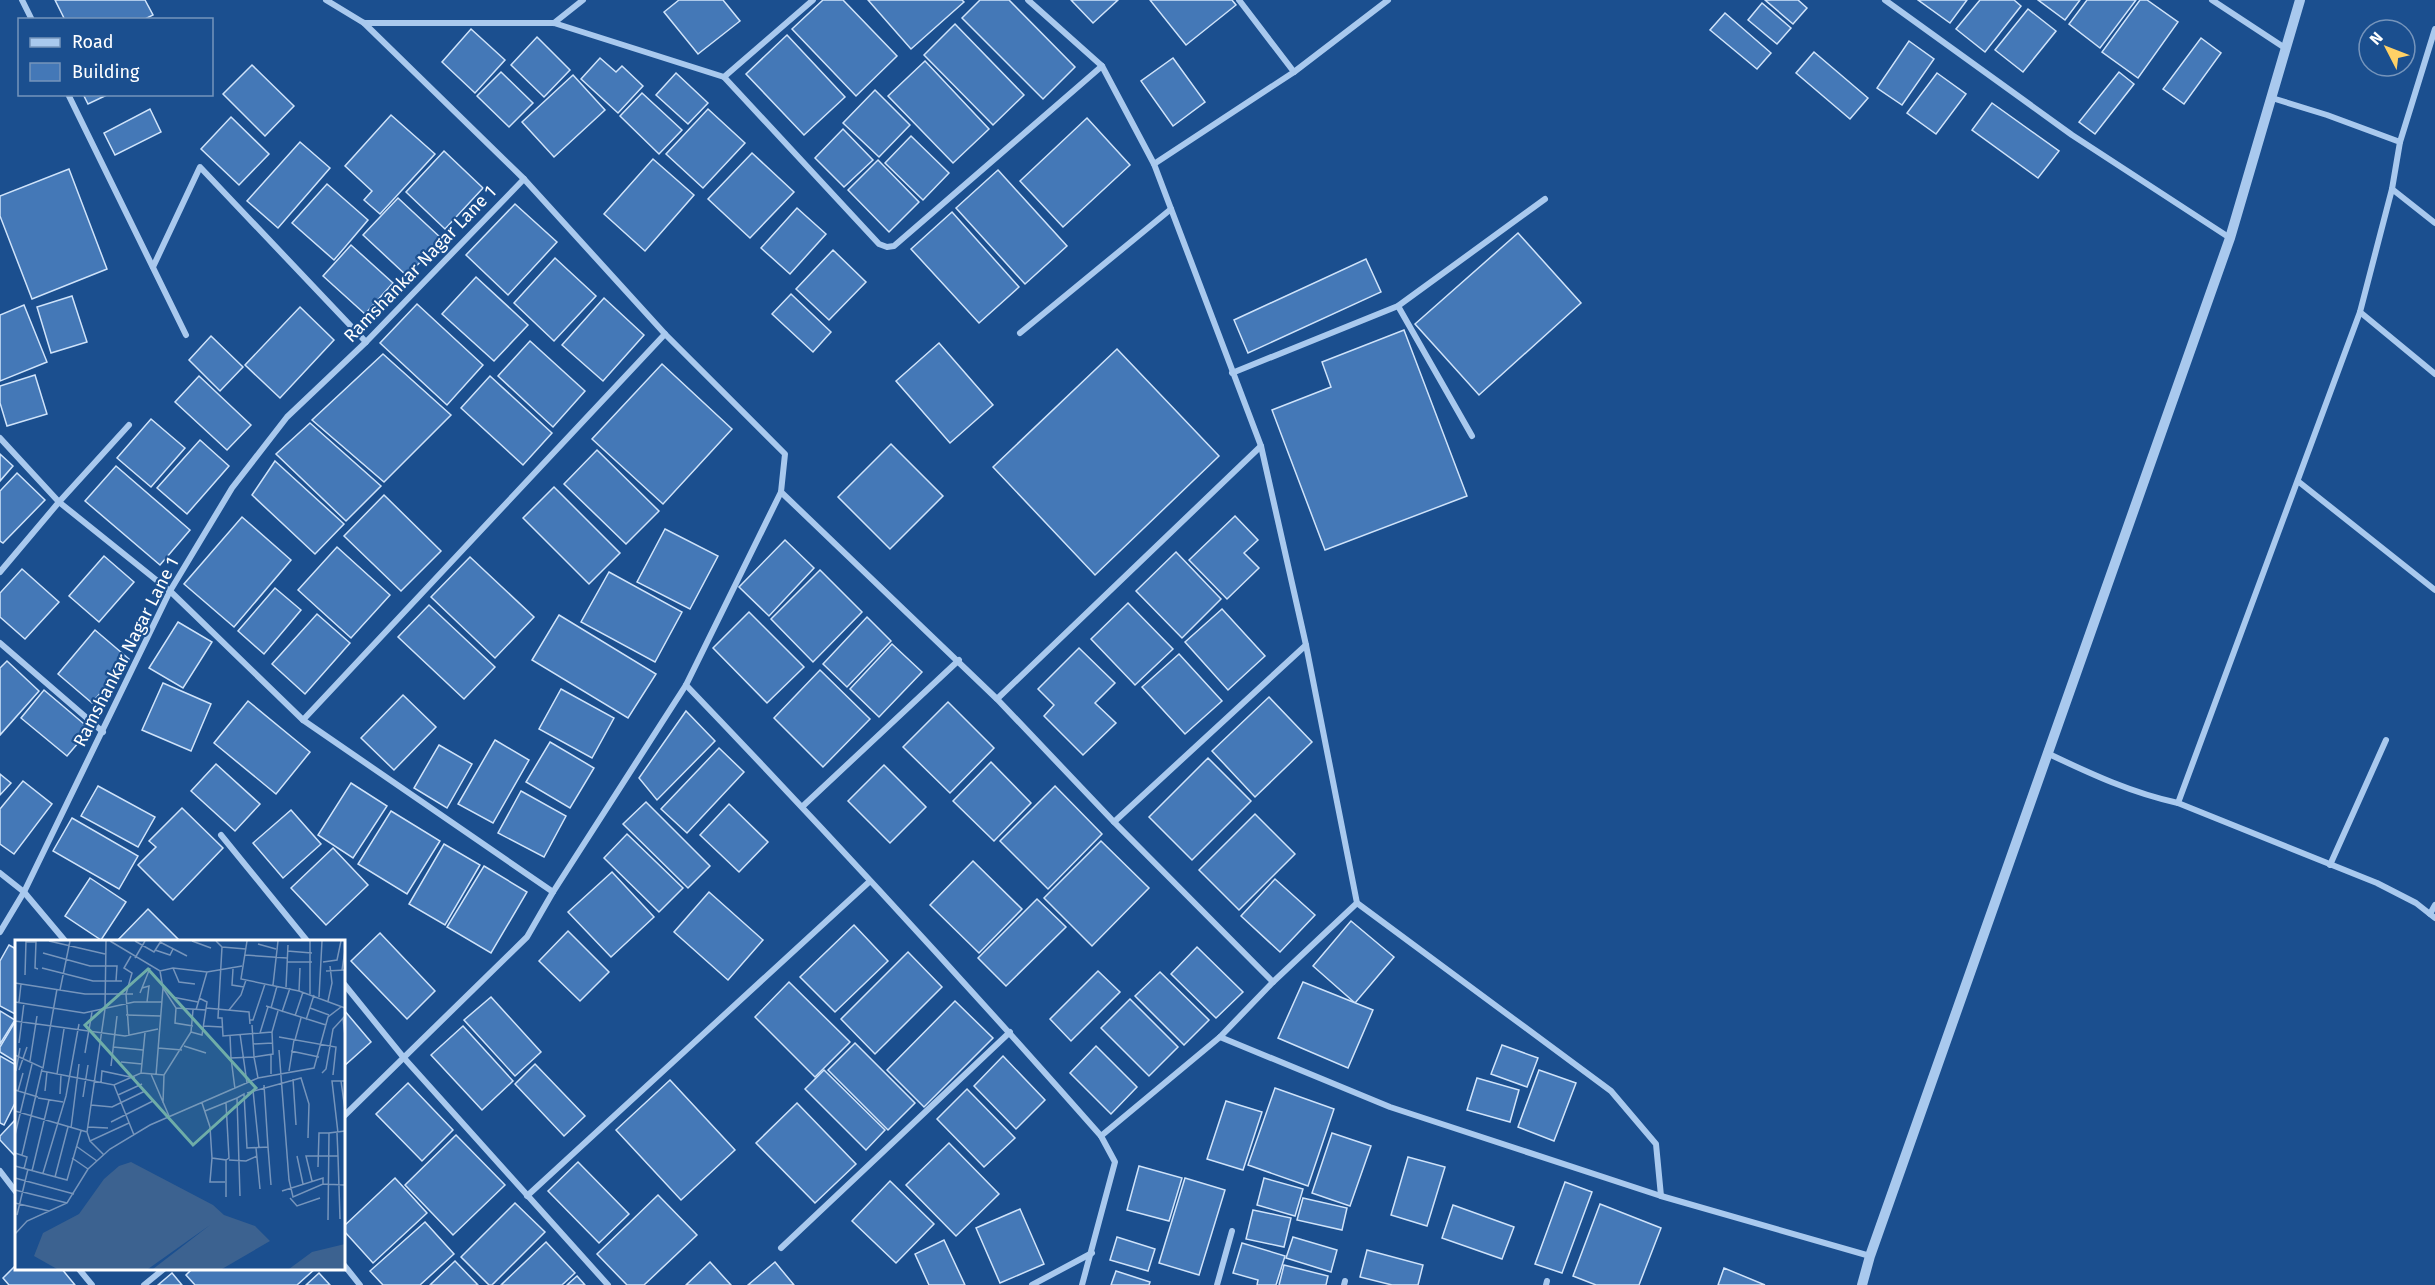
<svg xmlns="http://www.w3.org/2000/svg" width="2435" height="1285" font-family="'Fira Sans',sans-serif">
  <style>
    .building { fill: #4478b7; stroke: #cfe3fa; stroke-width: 1.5 }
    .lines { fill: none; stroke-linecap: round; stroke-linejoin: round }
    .minor { stroke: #a9c9ee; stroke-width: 6 }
    .tertiary { stroke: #a9c9ee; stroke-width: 10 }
    .labels { text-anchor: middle; stroke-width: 4.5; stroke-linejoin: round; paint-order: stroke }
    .street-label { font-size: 18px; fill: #fff; stroke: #1b4f8f }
    .inset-road { fill: none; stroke: #7695bc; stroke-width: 1.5 }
    .view { fill: #6fada8; fill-opacity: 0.15; stroke: #6fada8; stroke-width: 3 }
    .inset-edge { fill: none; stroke: #fff; stroke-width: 3 }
  </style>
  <rect width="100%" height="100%" fill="#1b4f8f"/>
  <g class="building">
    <polygon points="55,0 145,0 153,15 143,20 65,20"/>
    <polygon points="679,0 723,0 740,21 698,54 664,12"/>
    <polygon points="823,0 843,0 897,56 856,96 792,29"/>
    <polygon points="868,0 962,0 964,2 911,49"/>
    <polygon points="980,0 1009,0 1075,67 1043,99 962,18"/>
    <polygon points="1071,0 1118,0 1093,23"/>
    <polygon points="1150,0 1232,0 1236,5 1186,45"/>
    <polygon points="1765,0 1798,0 1807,8 1793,24"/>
    <polygon points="1918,0 1967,0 1950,23"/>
    <polygon points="1980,0 2014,0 2021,6 1985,52 1956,29"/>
    <polygon points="2038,0 2080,0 2065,20"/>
    <polygon points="2087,0 2136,0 2100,48 2069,24"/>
    <polygon points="2140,0 2147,0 2178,22 2138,78 2102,52"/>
    <polygon points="1762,3 1791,28 1777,44 1748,20"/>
    <polygon points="2028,9 2056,31 2023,72 1995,50"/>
    <polygon points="1725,13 1771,53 1757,69 1710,30"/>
    <polygon points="955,24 1024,95 993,125 924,55"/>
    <polygon points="471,29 505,60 475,93 442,62"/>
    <polygon points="787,35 845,97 804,135 746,74"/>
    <polygon points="537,37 570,70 544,97 511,65"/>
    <polygon points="2201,38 2221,53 2184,104 2163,89"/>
    <polygon points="1909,41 1934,59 1902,105 1877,88"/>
    <polygon points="1814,52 1868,98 1850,119 1796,73"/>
    <polygon points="600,58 616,72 622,66 643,86 618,113 581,79"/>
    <polygon points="1173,58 1205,102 1173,126 1141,81"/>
    <polygon points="925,61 989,129 953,163 888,96"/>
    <polygon points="252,65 294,106 265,136 223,94"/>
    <polygon points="501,72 533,103 509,127 477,96"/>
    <polygon points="2119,72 2134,84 2095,134 2079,122"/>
    <polygon points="676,73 708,103 688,124 656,95"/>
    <polygon points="1937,73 1966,94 1936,134 1907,113"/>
    <polygon points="573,75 605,110 554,157 522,122"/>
    <polygon points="875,90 910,125 879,157 843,123"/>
    <polygon points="642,93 682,130 659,154 620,116"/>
    <polygon points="83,94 109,94 88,104"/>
    <polygon points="1992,103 2059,151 2038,178 1972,130"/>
    <polygon points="150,109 161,132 115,155 104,133"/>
    <polygon points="708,109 745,143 703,188 666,154"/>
    <polygon points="391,115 435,154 380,214 364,200 372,191 345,166"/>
    <polygon points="231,117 269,154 239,185 201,149"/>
    <polygon points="1087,118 1130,165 1063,227 1020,181"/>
    <polygon points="843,129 873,160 844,187 815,158"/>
    <polygon points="911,136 949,173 923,200 885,163"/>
    <polygon points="300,142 330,168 278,228 247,201"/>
    <polygon points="444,151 483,188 445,229 406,192"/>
    <polygon points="752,153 794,192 750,238 708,199"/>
    <polygon points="653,159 694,195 645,251 604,214"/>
    <polygon points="878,160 919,202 889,232 848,190"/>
    <polygon points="69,169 107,269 32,299 0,216 0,196"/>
    <polygon points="998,170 1067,246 1025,284 956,208"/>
    <polygon points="327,184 368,220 334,260 292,223"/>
    <polygon points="398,198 442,239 407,276 363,235"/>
    <polygon points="515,204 557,242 508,295 466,255"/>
    <polygon points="797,208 826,234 790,274 761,248"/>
    <polygon points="952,212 1019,287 979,323 911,249"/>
    <polygon points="1518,233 1581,303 1479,395 1415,324"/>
    <polygon points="351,245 393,283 365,314 323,276"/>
    <polygon points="833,250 866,282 829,320 796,289"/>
    <polygon points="555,258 596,296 554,341 514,303"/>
    <polygon points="1366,259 1381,292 1248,353 1234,320"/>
    <polygon points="476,277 528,325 494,361 442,314"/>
    <polygon points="791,294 831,332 813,352 772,314"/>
    <polygon points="72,296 87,342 51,353 37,307"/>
    <polygon points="604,298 644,335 603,381 562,345"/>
    <polygon points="417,304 483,365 447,405 380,343"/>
    <polygon points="24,305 47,362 0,381 0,315"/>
    <polygon points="300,307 334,340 280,398 245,365"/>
    <polygon points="1404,330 1467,496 1325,550 1272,410 1331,387 1322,362"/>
    <polygon points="211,336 243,367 220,391 189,360"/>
    <polygon points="530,341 585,391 553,427 498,376"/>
    <polygon points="939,343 993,405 950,443 896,381"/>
    <polygon points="1117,349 1219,456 1095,575 993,467"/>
    <polygon points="383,354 451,415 384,482 312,420"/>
    <polygon points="662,364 732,429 663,504 592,439"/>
    <polygon points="35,375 47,414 7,426 0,403 0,386"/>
    <polygon points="199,376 251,425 227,450 175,402"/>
    <polygon points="490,376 552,433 523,465 461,408"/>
    <polygon points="151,419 185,448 151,487 117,458"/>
    <polygon points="310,423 381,486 346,521 276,454"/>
    <polygon points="200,440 229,466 187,514 157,488"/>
    <polygon points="891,444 943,496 890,549 838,497"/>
    <polygon points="597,450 659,511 626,544 564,484"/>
    <polygon points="0,454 13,466 0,481"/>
    <polygon points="275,461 344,524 315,554 252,495"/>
    <polygon points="116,466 190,530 160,565 85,501"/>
    <polygon points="17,473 45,500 3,543 0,541 0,491"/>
    <polygon points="554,487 620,553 589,584 523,518"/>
    <polygon points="384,495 441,551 401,591 344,536"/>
    <polygon points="1235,516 1258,540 1244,553 1259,568 1227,599 1189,560"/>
    <polygon points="242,517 291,560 234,627 184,584"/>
    <polygon points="665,529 718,556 690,609 637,582"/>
    <polygon points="785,540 814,568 769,616 739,587"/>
    <polygon points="337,547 390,595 351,638 298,590"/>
    <polygon points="1176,552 1221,599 1182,638 1136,591"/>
    <polygon points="104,556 134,582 99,622 69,596"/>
    <polygon points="470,557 534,617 495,658 431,597"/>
    <polygon points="22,569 59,602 25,639 0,617 0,593"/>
    <polygon points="820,570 862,612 813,662 771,619"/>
    <polygon points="609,572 682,612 655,662 581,622"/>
    <polygon points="275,588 301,610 264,654 238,631"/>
    <polygon points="1128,603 1173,649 1135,685 1091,639"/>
    <polygon points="429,605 495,667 464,699 398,637"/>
    <polygon points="1222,609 1265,656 1228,690 1185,642"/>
    <polygon points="749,612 804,667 767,703 713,648"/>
    <polygon points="317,614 350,643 305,694 272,664"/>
    <polygon points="559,615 656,674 628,718 532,660"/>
    <polygon points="867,617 891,641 847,687 823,664"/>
    <polygon points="178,622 212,642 183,688 149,668"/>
    <polygon points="95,630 129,659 92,703 58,674"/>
    <polygon points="892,644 922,672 879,717 850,689"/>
    <polygon points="1079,648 1115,683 1095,703 1116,723 1083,755 1044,716 1054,705 1038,689"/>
    <polygon points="1179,654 1222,701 1185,734 1142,687"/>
    <polygon points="7,661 39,691 0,735 0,668"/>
    <polygon points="820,670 870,719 823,767 774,718"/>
    <polygon points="163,683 211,704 191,751 142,730"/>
    <polygon points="561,689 614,718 592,758 539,729"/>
    <polygon points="44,690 90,729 67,756 21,718"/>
    <polygon points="403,695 436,727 394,770 361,738"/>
    <polygon points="1269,697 1312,742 1255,797 1212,751"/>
    <polygon points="248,701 310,752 276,794 214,743"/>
    <polygon points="948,702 994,748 950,793 903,747"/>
    <polygon points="686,711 715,741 657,800 639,778"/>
    <polygon points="495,740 529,760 493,823 458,804"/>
    <polygon points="550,742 594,768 570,808 526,782"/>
    <polygon points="439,745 472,764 447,808 414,788"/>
    <polygon points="719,748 744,772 687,833 661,809"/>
    <polygon points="1208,758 1251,801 1192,860 1149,817"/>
    <polygon points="991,762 1031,803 994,841 953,801"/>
    <polygon points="216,764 260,804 235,831 191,791"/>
    <polygon points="884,765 926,807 890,843 848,801"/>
    <polygon points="0,774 11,783 0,795"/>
    <polygon points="23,781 52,804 14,854 0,844 0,809"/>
    <polygon points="351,783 387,806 353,858 318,835"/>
    <polygon points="98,786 155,817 138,847 81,816"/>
    <polygon points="1055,786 1102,834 1048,889 1000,841"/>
    <polygon points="521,791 566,816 544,857 498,833"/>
    <polygon points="646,802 710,866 688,888 623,824"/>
    <polygon points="729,804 768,842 739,872 700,835"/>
    <polygon points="182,808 223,848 173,900 138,865 156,847 149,841"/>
    <polygon points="291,810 321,844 283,878 253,843"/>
    <polygon points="391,811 440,841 407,894 358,864"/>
    <polygon points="1255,814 1295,854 1239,910 1199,870"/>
    <polygon points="72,818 138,856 119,889 53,851"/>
    <polygon points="627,834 683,888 659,912 604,858"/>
    <polygon points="1101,841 1149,888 1092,946 1044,898"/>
    <polygon points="444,844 480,865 445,925 409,904"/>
    <polygon points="333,848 368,885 326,925 291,888"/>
    <polygon points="973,861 1022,909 979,953 930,905"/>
    <polygon points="484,866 527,892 491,953 447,927"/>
    <polygon points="612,872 654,917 611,957 568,912"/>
    <polygon points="90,878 126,902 101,940 65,916"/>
    <polygon points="1275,879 1315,915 1280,952 1241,916"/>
    <polygon points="709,892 763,940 728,980 674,932"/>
    <polygon points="1037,899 1066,927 1006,986 978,958"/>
    <polygon points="148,909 181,942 116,942"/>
    <polygon points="1351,921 1394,957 1355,1003 1313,966"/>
    <polygon points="854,925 888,961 835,1012 800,977"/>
    <polygon points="568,931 609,972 580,1001 539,961"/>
    <polygon points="380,933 435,991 407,1019 351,961"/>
    <polygon points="9,945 16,949 16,1011 15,1014 0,1006 0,961"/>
    <polygon points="1197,947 1243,992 1216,1018 1171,974"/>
    <polygon points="908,952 942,987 875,1054 841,1019"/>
    <polygon points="1098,971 1120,992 1071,1041 1050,1019"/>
    <polygon points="1160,972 1209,1020 1184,1045 1135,996"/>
    <polygon points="789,982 850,1042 815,1077 755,1017"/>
    <polygon points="1303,982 1373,1010 1348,1068 1278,1038"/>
    <polygon points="491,997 541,1052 515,1076 464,1020"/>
    <polygon points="1130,999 1178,1047 1149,1076 1101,1028"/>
    <polygon points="955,1001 993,1038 924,1107 887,1070"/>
    <polygon points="344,1010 371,1042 344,1066"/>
    <polygon points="0,1011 15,1020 0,1044"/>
    <polygon points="16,1020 16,1062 0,1052 0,1047"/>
    <polygon points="463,1026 513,1081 482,1110 431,1055"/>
    <polygon points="855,1043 915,1103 888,1130 828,1070"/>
    <polygon points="1502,1045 1538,1058 1527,1087 1491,1074"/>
    <polygon points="1096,1046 1137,1087 1111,1114 1070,1073"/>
    <polygon points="0,1056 16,1065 16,1101 4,1125 0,1123"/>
    <polygon points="1003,1056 1045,1100 1016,1129 974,1086"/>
    <polygon points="535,1064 585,1116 564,1136 515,1084"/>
    <polygon points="824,1070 885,1130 866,1150 805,1089"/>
    <polygon points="1539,1070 1576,1083 1554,1141 1518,1127"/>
    <polygon points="1477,1078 1519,1090 1510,1122 1467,1110"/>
    <polygon points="670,1080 735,1150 681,1200 616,1130"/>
    <polygon points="408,1083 453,1130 422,1161 376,1114"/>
    <polygon points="1275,1088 1334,1109 1308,1186 1248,1165"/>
    <polygon points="967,1089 1015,1138 984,1167 937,1119"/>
    <polygon points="1226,1101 1262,1112 1243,1170 1207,1159"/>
    <polygon points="797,1103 856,1164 815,1203 756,1143"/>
    <polygon points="16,1119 16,1157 0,1140 0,1136"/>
    <polygon points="1332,1133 1371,1146 1350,1206 1312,1193"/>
    <polygon points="456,1135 505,1185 453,1235 405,1185"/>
    <polygon points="949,1143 999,1194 956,1236 906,1185"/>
    <polygon points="1408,1157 1445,1167 1427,1226 1391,1215"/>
    <polygon points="578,1162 629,1214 599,1243 548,1191"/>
    <polygon points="1139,1166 1182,1178 1169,1221 1127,1210"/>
    <polygon points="395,1178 427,1213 373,1263 344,1231 344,1226"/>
    <polygon points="1185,1178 1225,1190 1199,1275 1159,1263"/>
    <polygon points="1264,1178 1303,1189 1295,1216 1257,1205"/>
    <polygon points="890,1181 934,1224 896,1263 852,1221"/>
    <polygon points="1565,1182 1592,1192 1562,1273 1535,1264"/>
    <polygon points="658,1195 697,1235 644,1285 627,1285 597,1254"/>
    <polygon points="1303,1198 1347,1208 1342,1230 1297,1220"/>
    <polygon points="515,1203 545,1232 492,1285 489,1285 461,1257"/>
    <polygon points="1600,1204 1661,1228 1639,1285 1596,1285 1573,1276"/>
    <polygon points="1453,1205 1514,1227 1502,1259 1442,1238"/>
    <polygon points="1020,1209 1044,1264 1000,1283 976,1228"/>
    <polygon points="1253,1210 1291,1218 1284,1247 1246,1239"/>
    <polygon points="425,1222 454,1254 420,1285 383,1285 370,1271"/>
    <polygon points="1117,1237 1155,1249 1148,1271 1110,1260"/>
    <polygon points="1293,1237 1337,1250 1331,1272 1286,1258"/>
    <polygon points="944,1240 965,1285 929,1285 915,1254"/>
    <polygon points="546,1242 575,1273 562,1285 501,1285"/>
    <polygon points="1242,1243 1285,1256 1276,1285 1257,1285 1258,1280 1233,1273"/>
    <polygon points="1367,1250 1423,1265 1418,1285 1392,1285 1360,1277"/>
    <polygon points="455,1261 478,1285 430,1285"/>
    <polygon points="710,1262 731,1285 686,1285"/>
    <polygon points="775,1262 794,1285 748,1285"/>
    <polygon points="16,1265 16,1268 61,1268 75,1285 9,1285 3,1278"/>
    <polygon points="1284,1265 1328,1276 1326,1285 1279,1285"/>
    <polygon points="193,1268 316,1268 297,1285 195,1285 186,1275"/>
    <polygon points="1724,1268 1765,1285 1718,1285"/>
    <polygon points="1116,1271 1150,1282 1149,1285 1111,1285"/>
    <polygon points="172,1273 182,1285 158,1285"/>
    <polygon points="319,1273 330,1285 306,1285"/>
    <polygon points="577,1276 585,1285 567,1285"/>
  </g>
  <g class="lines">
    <g class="minor">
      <polyline points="22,0 32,20"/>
      <polyline points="326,0 364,23 554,23 724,77 813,0"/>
      <polyline points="1028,0 1102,66 1154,164 1261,446 1306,645 1357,903 1273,982 1220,1037 1101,1136 1115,1162 1082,1285"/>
      <polyline points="1885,0 2072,135 2230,238"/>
      <polyline points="2212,0 2285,48"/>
      <polyline points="364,23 524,179 665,334 785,454 781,492 997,699 1114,822 1273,982"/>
      <polyline points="554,23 583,0"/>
      <polyline points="1294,72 1388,0"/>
      <polyline points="724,77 879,244 887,247 894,246 1102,66"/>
      <polyline points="68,94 186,335"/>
      <polyline points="2272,98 2327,115 2400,142 2392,189"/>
      <polyline points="2400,142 2435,29"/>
      <polyline points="1154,164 1294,72 1239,0"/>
      <polyline points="2435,223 2392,189 2360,312 2435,374"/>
      <polyline points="153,267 200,167 366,342"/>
      <polyline points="1398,306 1472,436"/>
      <polyline points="1020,333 1171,209"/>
      <polyline points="1232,373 1398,306 1545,199"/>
      <polyline points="0,438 59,502 170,591 303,720 553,892"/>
      <polyline points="2299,482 2435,590"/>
      <polyline points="0,572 59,502 129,425"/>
      <polyline points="0,643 103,732"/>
      <path d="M686 685C827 832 966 983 1101 1136"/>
      <polyline points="997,699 1261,446"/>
      <polyline points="303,720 665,334"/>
      <path d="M2049 754C2091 774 2132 793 2178 803L2377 883 2416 903 2435 918"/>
      <polyline points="2178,803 2360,312"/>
      <polyline points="803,806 959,660"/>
      <polyline points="1114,822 1306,645"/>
      <polyline points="221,835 308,942"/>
      <polyline points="2330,865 2386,740"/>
      <polyline points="0,873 24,892 66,942"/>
      <polyline points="1357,903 1611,1091 1656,1144 1661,1196"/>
      <polyline points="2430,914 2435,905"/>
      <polyline points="0,932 24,892 170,591 232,488 287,417 366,342 524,179"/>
      <polyline points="344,984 404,1058 608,1285"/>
      <polyline points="1220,1037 1390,1107 1661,1196 1870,1256"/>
      <polyline points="344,1116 527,937 553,892 686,685 781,492"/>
      <polyline points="0,1171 16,1192"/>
      <polyline points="527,1196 869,882"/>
      <polyline points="781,1248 1010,1032"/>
      <polyline points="344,1265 360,1285"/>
      <polyline points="78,1268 92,1285"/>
      <polyline points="144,1285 165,1268"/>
      <polyline points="1032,1285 1092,1253"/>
      <polyline points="1217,1285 1232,1231"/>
      <polyline points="1344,1285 1345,1281"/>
      <polyline points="1546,1285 1547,1281"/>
    </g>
    <polyline class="tertiary" points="1862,1285 1870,1256 2230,238 2300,0"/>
  </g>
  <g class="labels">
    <g class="street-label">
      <text transform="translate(420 264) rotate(-46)" y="6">Ramshankar Nagar Lane 1</text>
      <text transform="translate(126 652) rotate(-63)" y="6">Ramshankar Nagar Lane 1</text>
    </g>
  </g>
  <g transform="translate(15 940)">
    <rect width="330" height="330" fill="#1b4f8f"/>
    <path d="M116 222 198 265 209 275 240 286 255 301 207 329H138L195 285 133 329H42L19 316 28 293 64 274 89 239 104 226ZM330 304V329H274L297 312Z" fill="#3c6290"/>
    <path class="inset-road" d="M34 1 90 14M95 1 145 31 158 28 192 32 227 26M120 1 139 12 146 1M177 1 196 8M201 1 207 7 203 78H207L208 96 257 92 263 71M232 1 226 39 284 51 330 68M295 1V54M11 2H21L20 28 23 29M145 2 172 16M243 4 261 9M207 7 231 9M140 10 155 15 158 9M272 11 297 13M28 13 75 26H102L101 41M230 15 272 18M120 18 130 1M272 22H297M308 22 322 20 326 1M27 28 78 41H107M158 28 164 42 180 44M218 29 217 45 229 47M327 30 330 10M145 31 148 48 161 68 191 70M311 31 330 30M10 35 11 1M0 43 70 54H118M258 45 263 1M271 47 273 5M127 48 134 46 132 62M45 50 55 1M284 51 285 28M125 53 135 28M157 57 183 62M304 57 307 1M313 61 317 43 315 26M0 62 69 73 119 62H147M4 62 6 44M251 66 311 85M161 68 160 83 178 86M191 68 234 72 235 84M256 68 262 46M295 68 314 75M181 70 192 32M214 70 226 55 231 40M267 72 275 48M111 75 146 76M280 76 288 52M328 78 330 96M235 80H238L250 44M291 80 299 55M0 81 110 96 143 89M237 85 239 117 258 114 257 92M189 86 207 87M176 92 187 95 192 62 184 58M245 93 253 67M225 94 232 143M114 95 111 54 117 33 109 28 116 16M215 95 216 118M264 97 321 107 318 135M280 100 286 78M4 103 9 63M238 104 258 103M169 106 191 113M98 107 128 110M143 108 167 110M264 110 274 240 278 257 308 244 330 245M276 111 304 117M70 113 77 72M0 115 28 128 42 49M256 115V134M15 121 22 76M106 122 127 124M96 126 102 76M4 130 12 107M1 131 5 108M27 131 99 145 126 133 149 135 176 92 178 70M274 131 279 100M126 133 130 93M307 133 311 129 318 89 330 76M42 134 49 89M136 134 154 176M141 135 148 48M278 139 281 185M326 141 330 170M86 142 87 131 120 138M99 145 119 195M249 145 253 207M220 149 216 118 239 117 243 138M0 150 23 157M238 150 244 208M3 151 8 133M30 151 32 132M232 153 286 138 294 164 293 198M45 154 46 135M103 155 127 144M68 157 73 125M23 158 48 162M148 163 149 135M187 163 195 187 197 218 211 220V257M211 163 214 218 211 220M76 165 97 167 130 151M0 171 72 192 90 69 91 1M190 171 222 158M96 182 138 161M73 187 93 188M56 188 64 124M72 192 75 201 114 183M322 193 323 216M323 193 317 141H330M0 195 17 124M75 201 89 215M61 206 82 221M241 208 245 249M0 213 12 217 9 229M7 215 27 129M282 216 288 244M57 218 73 229M197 218 195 242H210M214 220 231 221 242 216M0 226 52 240 66 191M303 227 304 193H314M17 231 34 160M28 233 51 156 64 84M40 237 53 187M0 238 59 254M297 241 291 216H323L325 279M0 250 52 263M267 251 308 238V244M225 256 222 158 229 154 232 208 253 207 256 245M275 258 282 266 305 258M0 263 34 271M2 275 13 229M313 280 314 193 330 191M0 294 12 281 52 263 73 229 95 209 135 185 243 138 299 128 313 77 326 67"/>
    <path class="view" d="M133 29 241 148 178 205 70 85Z"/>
    <rect width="330" height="330" class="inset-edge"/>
  </g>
  <rect x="18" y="18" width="195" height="78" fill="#1b4f8f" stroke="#7695bc" stroke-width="1.5"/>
  <rect x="30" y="38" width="30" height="9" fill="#a9c9ee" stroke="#7695bc" stroke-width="1.5"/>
  <text x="72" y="48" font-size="18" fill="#ffffff">Road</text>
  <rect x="30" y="63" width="30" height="18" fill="#4478b7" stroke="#7695bc" stroke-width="1.5"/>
  <text x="72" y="78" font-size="18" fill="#ffffff">Building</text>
  <g transform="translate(2387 48) rotate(312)"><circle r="28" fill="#1b4f8f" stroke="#7695bc" stroke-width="1.5"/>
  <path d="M0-4.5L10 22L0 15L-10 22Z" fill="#ffd166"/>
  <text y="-9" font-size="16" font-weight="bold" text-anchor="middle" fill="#ffffff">N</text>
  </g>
</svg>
